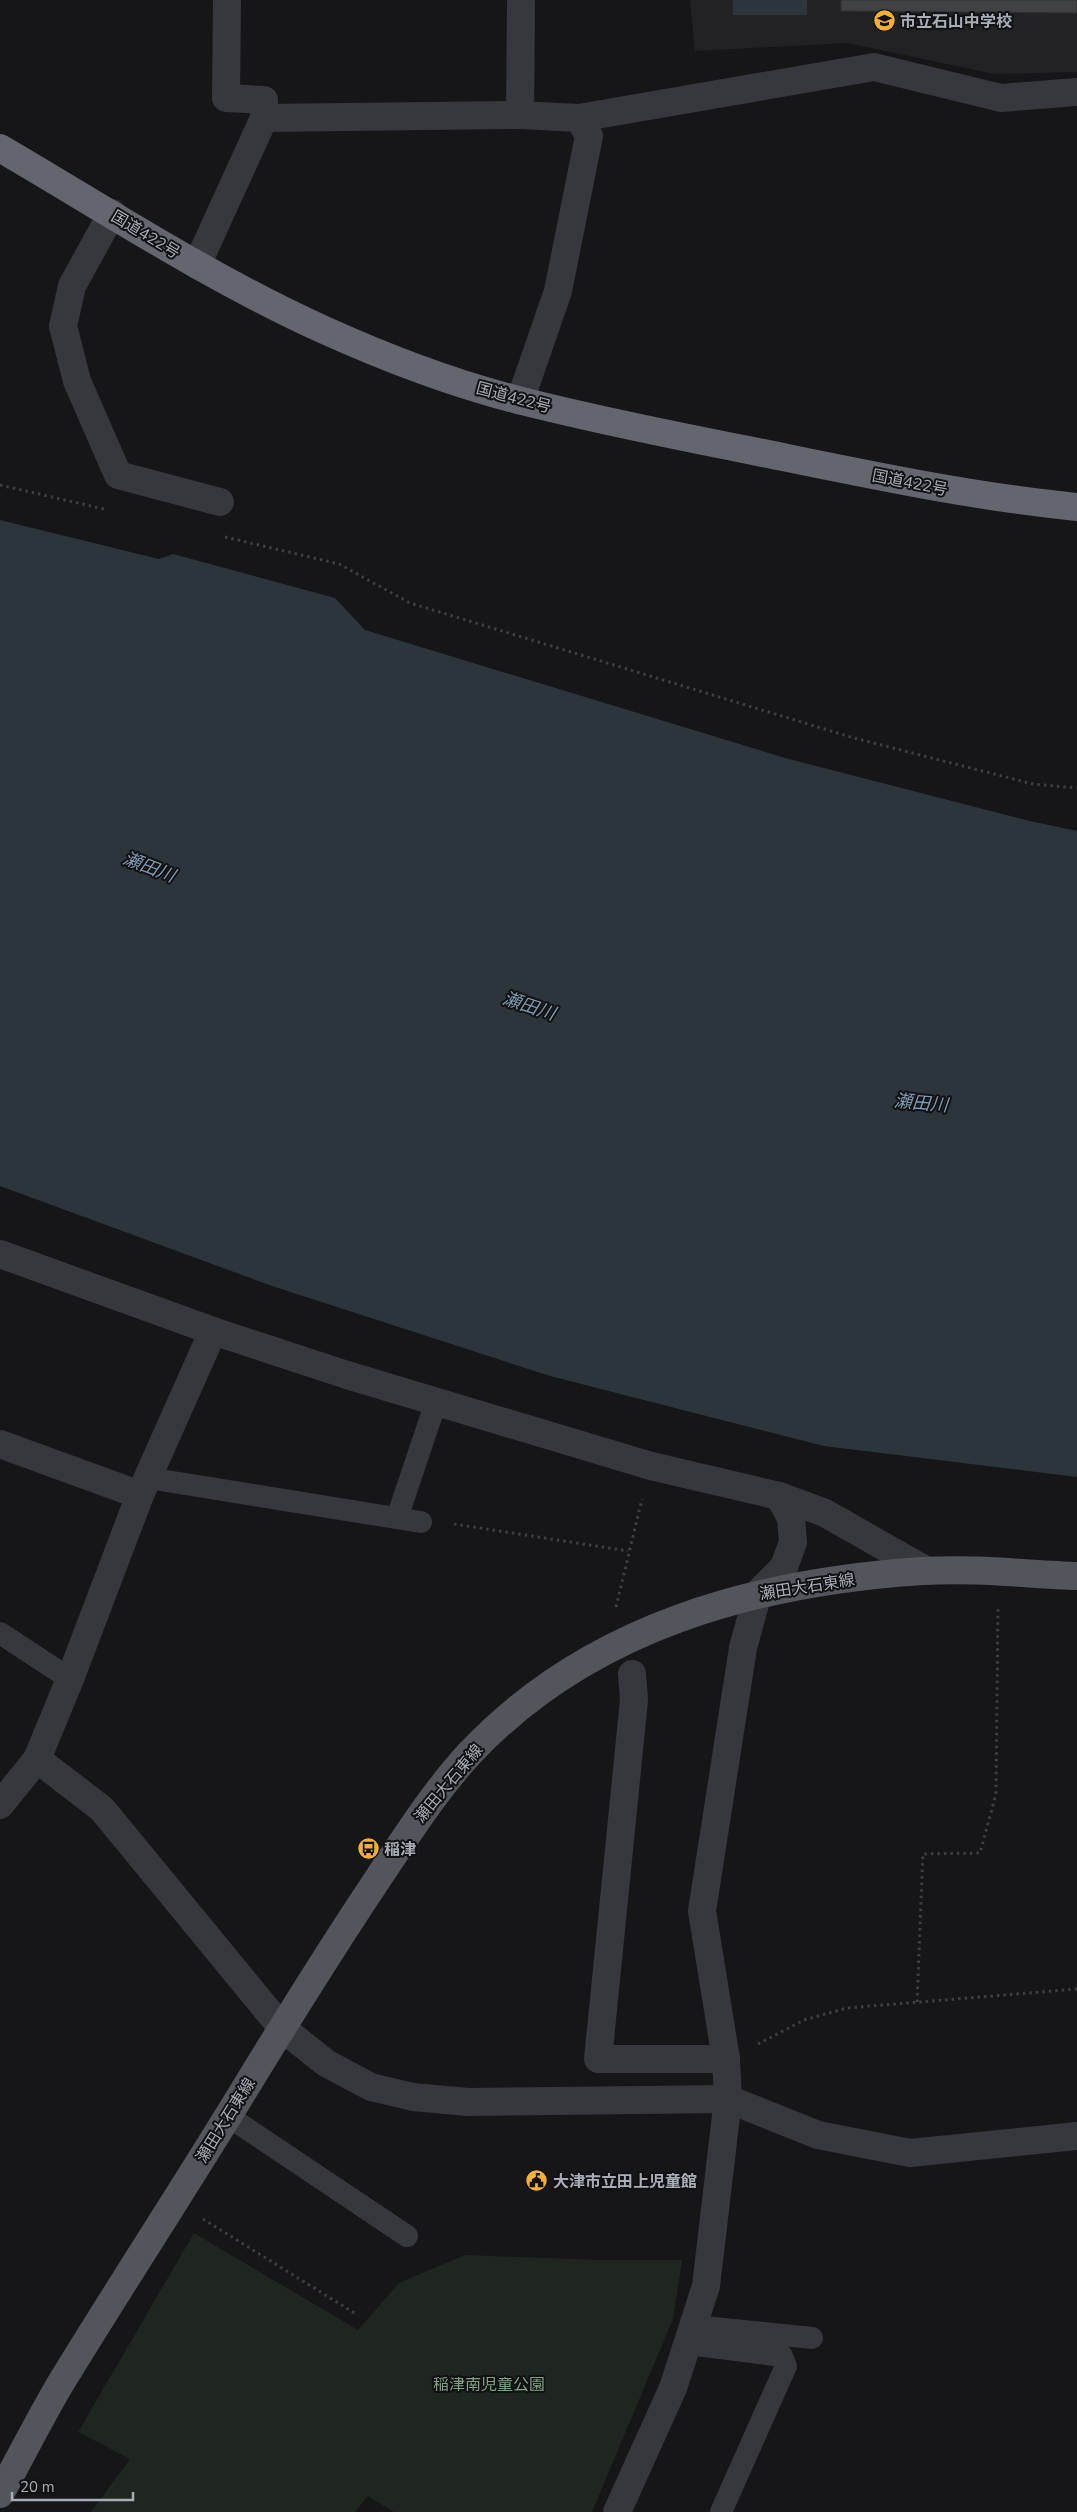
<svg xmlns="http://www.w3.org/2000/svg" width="1077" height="2512" font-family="'Nunito Sans','Noto Sans JP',sans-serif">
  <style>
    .built { fill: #222225 }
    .green { fill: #1e261f }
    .water { fill: #2c353c }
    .building { fill: #404145; stroke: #303034 }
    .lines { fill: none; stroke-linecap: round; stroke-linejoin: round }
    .path { stroke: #3d3f44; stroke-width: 3; stroke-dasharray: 2.5 4; stroke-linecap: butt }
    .lane { stroke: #37383d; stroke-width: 22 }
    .street { stroke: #37383d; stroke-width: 28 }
    .primary { stroke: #53555c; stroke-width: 28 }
    .highway { stroke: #63666e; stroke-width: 28 }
    .labels { text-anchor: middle; stroke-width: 4; stroke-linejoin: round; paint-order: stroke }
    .poi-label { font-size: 16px; font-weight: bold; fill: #a8adb8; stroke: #111113; text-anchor: start }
    .street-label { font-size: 16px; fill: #a8adb8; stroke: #111113 }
    .park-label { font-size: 16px; fill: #7fa381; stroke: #111113 }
    .water-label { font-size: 18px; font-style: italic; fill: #7f9bb3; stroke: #111113 }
  </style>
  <rect width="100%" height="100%" fill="#161618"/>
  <polygon class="built" points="690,0 1077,0 1077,72 994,74 847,43 695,51"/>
  <polygon class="green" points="194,2233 358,2330 399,2283 465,2255 600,2260 682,2260 673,2319 592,2512 394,2512 368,2496 355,2512 91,2512 130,2459 78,2432"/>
  <g class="water">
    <rect x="733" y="0" width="74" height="15"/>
    <polygon points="0,520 159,559 173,554 335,598 365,630 785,758 1030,821 1077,831 1077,1477 824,1446 550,1376 272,1286 0,1186"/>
  </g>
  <polygon class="building" points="841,0 1077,0 1077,13 841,11"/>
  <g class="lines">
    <g class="path">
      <polyline points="0,485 104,509"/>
      <polyline points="225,537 339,564 410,603 854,738 1033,784 1077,788"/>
      <polyline points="454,1524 628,1551"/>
      <polyline points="616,1607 642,1499"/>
      <polyline points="917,2002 923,1854 980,1853 996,1794 998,1606"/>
      <polyline points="758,2044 804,2020 847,2008 1077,1989"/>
      <polyline points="203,2219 356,2314"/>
    </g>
    <g class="lane">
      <polyline points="148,1478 421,1522"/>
      <polyline points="397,1518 436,1402"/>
      <polyline points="0,1633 70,1679"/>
      <polyline points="228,2116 407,2236"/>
      <polyline points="695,2326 812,2338"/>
      <polyline points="689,2344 782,2356 786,2366 721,2512"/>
    </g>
    <g class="street">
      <polyline points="227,0 226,98 264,100 264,118"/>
      <polyline points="579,118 874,67 1001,98 1077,92"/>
      <polyline points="112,213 72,286 63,326 77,381 118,475 220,502"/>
      <polyline points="197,265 264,118 520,115"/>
      <polyline points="520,401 558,291 589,136 579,118 520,115 521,0"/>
      <polyline points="0,1254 213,1331 347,1375 651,1466 779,1496 825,1513 927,1571"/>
      <polyline points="0,1444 140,1495"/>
      <polyline points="632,1674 634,1700 598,2059 726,2059"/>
      <polyline points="37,1759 102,1809 282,2028 326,2063 371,2087 413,2097 468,2102 728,2099 818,2135 910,2153 1077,2136"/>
      <polyline points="0,1805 37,1759 70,1679 140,1495 213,1331"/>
      <polyline points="617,2512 673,2388 706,2286 728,2099 726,2059 702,1911 743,1648 758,1593 784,1567 793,1542 791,1518 779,1496"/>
    </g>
    <path class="primary" d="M0 2494C20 2458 38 2422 59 2386 123 2281 191 2178 255 2072 295 2007 336 1941 379 1877 407 1835 435 1791 470 1753 589 1627 754 1582 923 1571 974 1568 1026 1574 1077 1576"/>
    <path class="highway" d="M0 148C106 210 210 278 322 329 386 358 454 384 522 401 597 420 672 435 748 450 857 472 966 496 1077 507"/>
  </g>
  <defs>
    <symbol id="school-disc" viewBox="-11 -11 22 22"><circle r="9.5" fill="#f2b134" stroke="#111113"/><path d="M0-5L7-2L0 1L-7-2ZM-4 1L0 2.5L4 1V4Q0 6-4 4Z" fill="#111"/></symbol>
    <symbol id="bus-disc" viewBox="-11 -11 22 22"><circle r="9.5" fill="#f2b134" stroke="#111113"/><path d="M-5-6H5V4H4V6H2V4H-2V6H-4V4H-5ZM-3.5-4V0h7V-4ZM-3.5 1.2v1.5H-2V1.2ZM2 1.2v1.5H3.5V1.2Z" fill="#111"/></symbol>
    <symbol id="civic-disc" viewBox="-11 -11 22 22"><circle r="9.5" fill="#f2b134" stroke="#111113"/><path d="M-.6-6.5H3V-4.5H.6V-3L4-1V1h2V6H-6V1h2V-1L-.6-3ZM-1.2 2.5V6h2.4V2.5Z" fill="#111"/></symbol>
  </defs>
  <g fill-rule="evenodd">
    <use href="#school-disc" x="872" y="8" width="25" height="25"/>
    <use href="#bus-disc" x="356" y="1836" width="25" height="25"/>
    <use href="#civic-disc" x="524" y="2168" width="25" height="25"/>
  </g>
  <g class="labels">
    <g class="poi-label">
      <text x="900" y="27">市立石山中学校</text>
      <text x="384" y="1855">稲津</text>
      <text x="553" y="2187">大津市立田上児童館</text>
    </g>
    <g class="street-label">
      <text transform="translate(146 234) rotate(31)" y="6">国道422号</text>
      <text transform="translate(514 397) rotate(15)" y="6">国道422号</text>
      <text transform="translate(910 482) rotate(11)" y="6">国道422号</text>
      <text transform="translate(807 1586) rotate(-9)" y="6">瀬田大石東線</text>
      <text transform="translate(448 1783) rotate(-50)" y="6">瀬田大石東線</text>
      <text transform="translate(225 2120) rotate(-58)" y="6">瀬田大石東線</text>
    </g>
    <g class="park-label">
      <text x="489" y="2390">稲津南児童公園</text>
    </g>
    <g class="water-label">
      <text transform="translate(149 867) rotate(21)" y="6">瀬田川</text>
      <text transform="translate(529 1006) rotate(18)" y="6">瀬田川</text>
      <text transform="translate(921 1103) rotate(5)" y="6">瀬田川</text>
    </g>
  </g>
  <path d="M12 2492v8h121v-8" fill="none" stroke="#a8adb8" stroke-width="2.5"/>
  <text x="20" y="2492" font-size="15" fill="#a8adb8" stroke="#111113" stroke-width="4" paint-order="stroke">20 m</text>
</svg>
